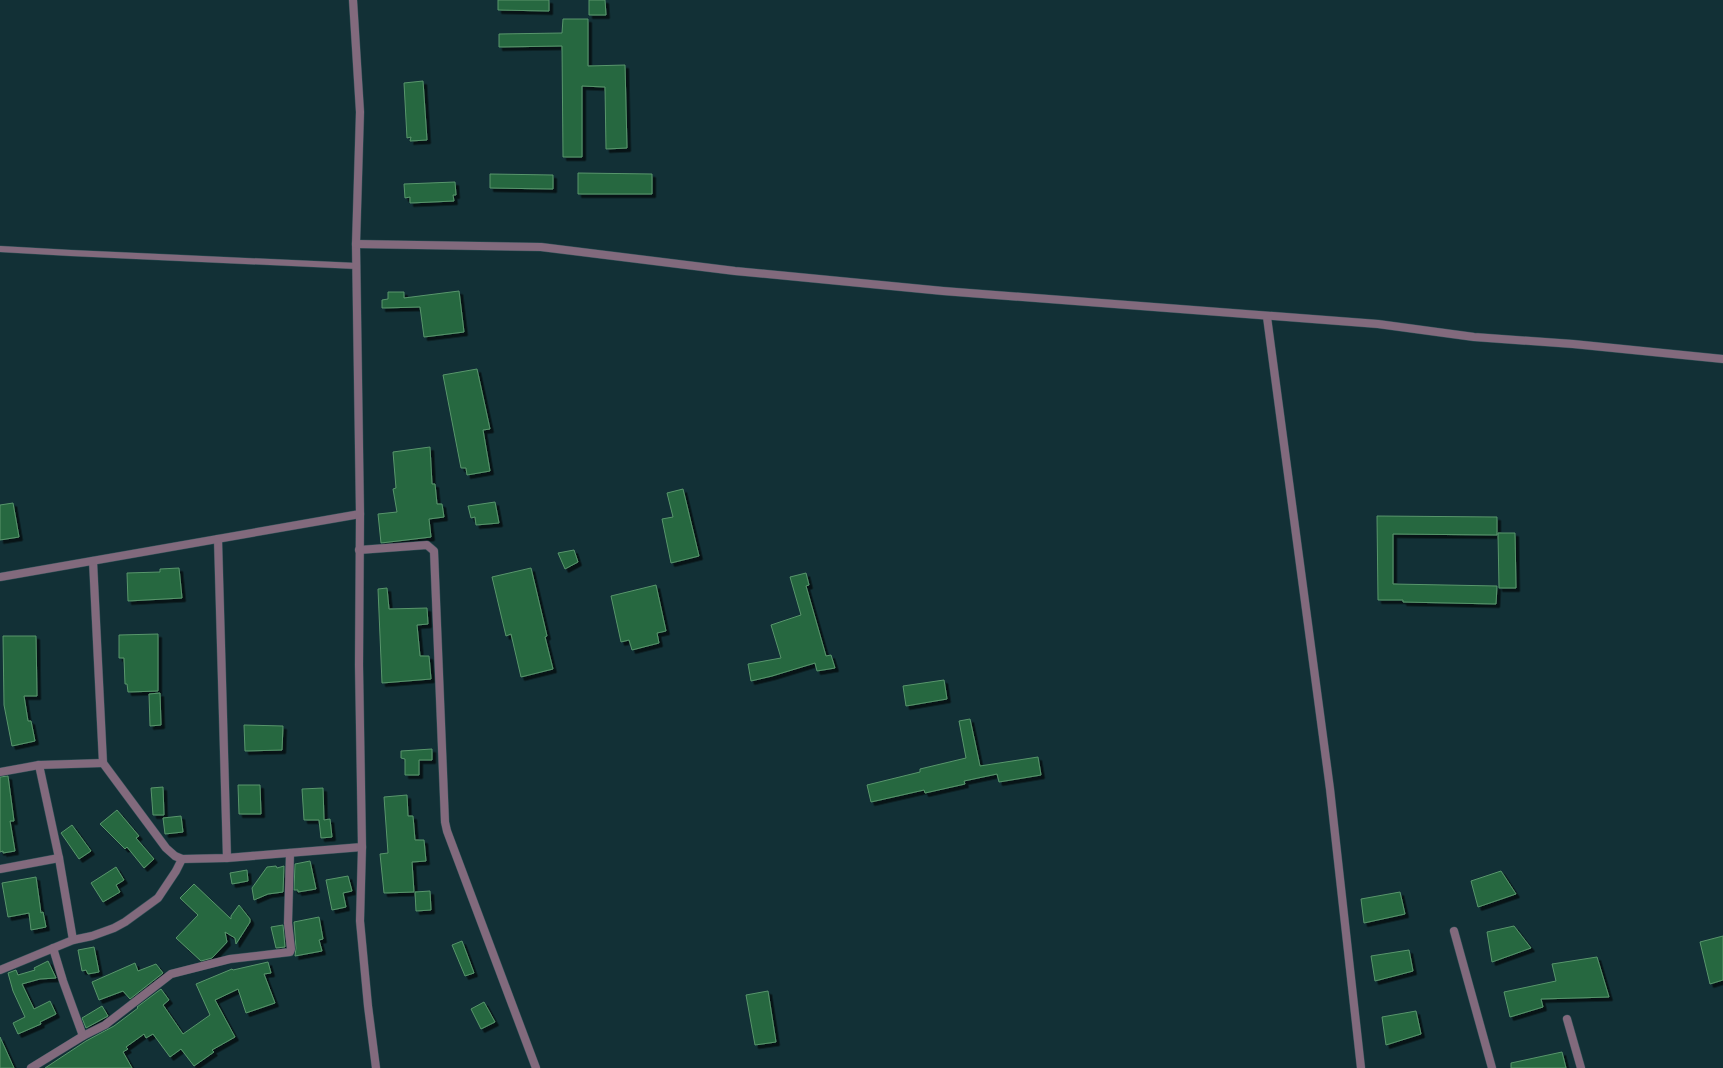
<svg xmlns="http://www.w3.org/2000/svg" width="1723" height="1068" font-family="Literata,serif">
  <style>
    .building { fill: #26673f; stroke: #58966c; filter: url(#shadow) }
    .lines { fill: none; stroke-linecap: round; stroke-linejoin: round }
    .service-casing { stroke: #2f4f55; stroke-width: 7 }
    .minor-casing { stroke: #2f4f55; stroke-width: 9 }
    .tertiary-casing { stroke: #2f4f55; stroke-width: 9 }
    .service { stroke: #826a7d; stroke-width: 6 }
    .minor { stroke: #826a7d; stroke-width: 8 }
    .tertiary { stroke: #826a7d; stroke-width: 8 }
  </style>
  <defs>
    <filter id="shadow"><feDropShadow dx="3.5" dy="3.5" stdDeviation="0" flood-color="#0009"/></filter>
  </defs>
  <rect width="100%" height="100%" fill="#123036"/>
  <g class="building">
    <polygon points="498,0 549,0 549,11 498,10"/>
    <polygon points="589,0 605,0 606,15 589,15"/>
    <polygon points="563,19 588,19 588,66 625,65 627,148 606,149 605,87 582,86 582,157 563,157 562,46 499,47 499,34 562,33"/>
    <polygon points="423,81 427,140 410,141 411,137 407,138 404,83"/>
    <polygon points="578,173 652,174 652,194 578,194"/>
    <polygon points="490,174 553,175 553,189 490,188"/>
    <polygon points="455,182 456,195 453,195 454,201 410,203 410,197 405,198 404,184"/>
    <polygon points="459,291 464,332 424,337 420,307 382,308 382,300 388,299 388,292 404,292 404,298"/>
    <polygon points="477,369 490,429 483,430 490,471 467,475 466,468 461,468 443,375"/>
    <polygon points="430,447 432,484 435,484 437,504 442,504 444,517 429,519 431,537 381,543 378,514 397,512 393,489 396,488 393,452"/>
    <polygon points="683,489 699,556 671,563 662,519 673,517 667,493"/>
    <polygon points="495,502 499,523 476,525 475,517 471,518 468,506"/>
    <polygon points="13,503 19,537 0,540 0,505"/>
    <polygon points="1377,516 1497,517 1497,535 1393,534 1393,584 1497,586 1496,604 1403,602 1403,600 1378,600"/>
    <polygon points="1498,533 1515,533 1516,588 1499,588"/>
    <polygon points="574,550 578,562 565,569 558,553"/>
    <polygon points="179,568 182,598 128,601 127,573 160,572 160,569"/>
    <polygon points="531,568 547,636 545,637 553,669 521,677 511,634 506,636 492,577"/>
    <polygon points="806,573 809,585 806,586 826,656 831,655 835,668 817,671 815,663 772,676 751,681 748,664 781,658 771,625 801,615 790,577"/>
    <polygon points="656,585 666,631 657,633 659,643 632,650 629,640 621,642 611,596"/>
    <polygon points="387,588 389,609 427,608 428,624 417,625 420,656 429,656 431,679 382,683 378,589"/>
    <polygon points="158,634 158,691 128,692 127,684 125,684 124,658 119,658 119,635"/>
    <polygon points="3,636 36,636 37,696 24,696 28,721 31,721 35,741 12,746 4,705"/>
    <polygon points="944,680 947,699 906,706 903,686"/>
    <polygon points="160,693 161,725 150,726 149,694"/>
    <polygon points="970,719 980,766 1038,757 1041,775 999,782 997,774 964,781 965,784 925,793 924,790 871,802 867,785 920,772 920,769 966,758 959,721"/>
    <polygon points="244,725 283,726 282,750 245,751"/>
    <polygon points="432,749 432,760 419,760 419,775 405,775 405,759 401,758 401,751"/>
    <polygon points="8,776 14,821 10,821 15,851 3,853 3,851 0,852 0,777"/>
    <polygon points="238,785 260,785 261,814 239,814"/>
    <polygon points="163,787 164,815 153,815 151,788"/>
    <polygon points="323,788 324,820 330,819 332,837 321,838 319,820 304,820 302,789"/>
    <polygon points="407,795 408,816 413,816 415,840 424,840 426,861 412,862 414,892 384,893 380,854 388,853 384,797"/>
    <polygon points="117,810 139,836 136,838 154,859 144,868 127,847 125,849 100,824"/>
    <polygon points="181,816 183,832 165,834 163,818"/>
    <polygon points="72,825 91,851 79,859 61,833"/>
    <polygon points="310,861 316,889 298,892 298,890 294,890 295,864"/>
    <polygon points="276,866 277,868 284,866 283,892 268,894 254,900 252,888 267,867"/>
    <polygon points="116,867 124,880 116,885 120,892 103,902 91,883"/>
    <polygon points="247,870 248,881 232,884 230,873"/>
    <polygon points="1501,871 1516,894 1478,907 1471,881"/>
    <polygon points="348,876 352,891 343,893 346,907 332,910 326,880"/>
    <polygon points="36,877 41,913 43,912 46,927 31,930 29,913 8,917 2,883"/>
    <polygon points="194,884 231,919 231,916 239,905 250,919 250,922 236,944 235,938 225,932 227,942 212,958 201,961 176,938 198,915 180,898"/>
    <polygon points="430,891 431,910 416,911 415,892"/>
    <polygon points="1400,892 1405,914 1364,923 1361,899"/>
    <polygon points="319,917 323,939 319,940 322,951 295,956 296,948 294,922"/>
    <polygon points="283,925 285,947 276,948 271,927"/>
    <polygon points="1514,926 1531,948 1492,962 1487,932"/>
    <polygon points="1723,936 1723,980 1710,984 1700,942"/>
    <polygon points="462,941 474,973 465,976 452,945"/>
    <polygon points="94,947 99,972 88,974 86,970 82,971 78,950"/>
    <polygon points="1409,950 1413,971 1375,981 1371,956"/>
    <polygon points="1597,957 1609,997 1541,999 1543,1007 1510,1017 1504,992 1556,981 1552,964"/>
    <polygon points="48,961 56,978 40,979 22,984 34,1009 50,1001 56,1014 40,1022 41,1024 18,1034 13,1023 25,1017 13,991 8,973 16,970 18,975 35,970 34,968"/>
    <polygon points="268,962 271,973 264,974 275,1003 246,1013 238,989 215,1000 235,1037 212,1050 214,1052 194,1066 181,1049 170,1057 153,1034 146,1038 144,1034 126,1047 128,1049 123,1052 132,1068 45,1068 86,1041 114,1026 138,1008 137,1007 161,989 169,1000 163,1005 183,1034 210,1015 196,984 232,969 233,970"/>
    <polygon points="135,963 138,971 156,964 163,973 130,999 123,991 99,1000 92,982"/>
    <polygon points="768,991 776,1042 755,1045 746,995"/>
    <polygon points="484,1002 495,1022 481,1029 471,1009"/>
    <polygon points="102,1006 108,1016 86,1028 82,1018"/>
    <polygon points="1416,1011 1421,1034 1386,1045 1382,1017"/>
    <polygon points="0,1037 14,1068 0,1068"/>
    <polygon points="1562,1052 1566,1068 1511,1068 1511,1063"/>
  </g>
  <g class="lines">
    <defs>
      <polyline id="service" points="0,249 71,253 357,266"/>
      <g id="minor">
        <polyline points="1267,317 1330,789 1361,1068"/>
        <polyline points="218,539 227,858"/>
        <polyline points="359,550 427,545 434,551 445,822 447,831 536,1068"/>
        <polyline points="93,561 103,763 166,848 175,856 182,859 227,858 362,847"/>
        <polyline points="0,577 360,514"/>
        <polyline points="39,765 59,858 73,940"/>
        <polyline points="0,772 39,765 103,763"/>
        <polyline points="0,869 59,858"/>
        <polyline points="1454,931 1492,1068"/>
        <polyline points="53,948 63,981 83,1036"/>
        <polyline points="0,970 73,940 92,936 114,928 125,922 158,898 176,871 182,859"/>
        <polyline points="1567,1019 1581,1068"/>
        <polyline points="31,1068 83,1036 105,1025 171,974 230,959 290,952 291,949 288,923 290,853"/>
      </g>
      <g id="tertiary">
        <polyline points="353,0 360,112 356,244 360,514 359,665 362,847 360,921 368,1006 376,1068"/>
        <polyline points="356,244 541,247 735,271 943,291 1378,324 1474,337 1573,344 1723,359"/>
      </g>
    </defs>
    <use href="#service" class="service-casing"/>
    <use href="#minor" class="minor-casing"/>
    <use href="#tertiary" class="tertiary-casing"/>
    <use href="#service" class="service"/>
    <use href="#minor" class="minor"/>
    <use href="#tertiary" class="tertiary"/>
  </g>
</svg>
